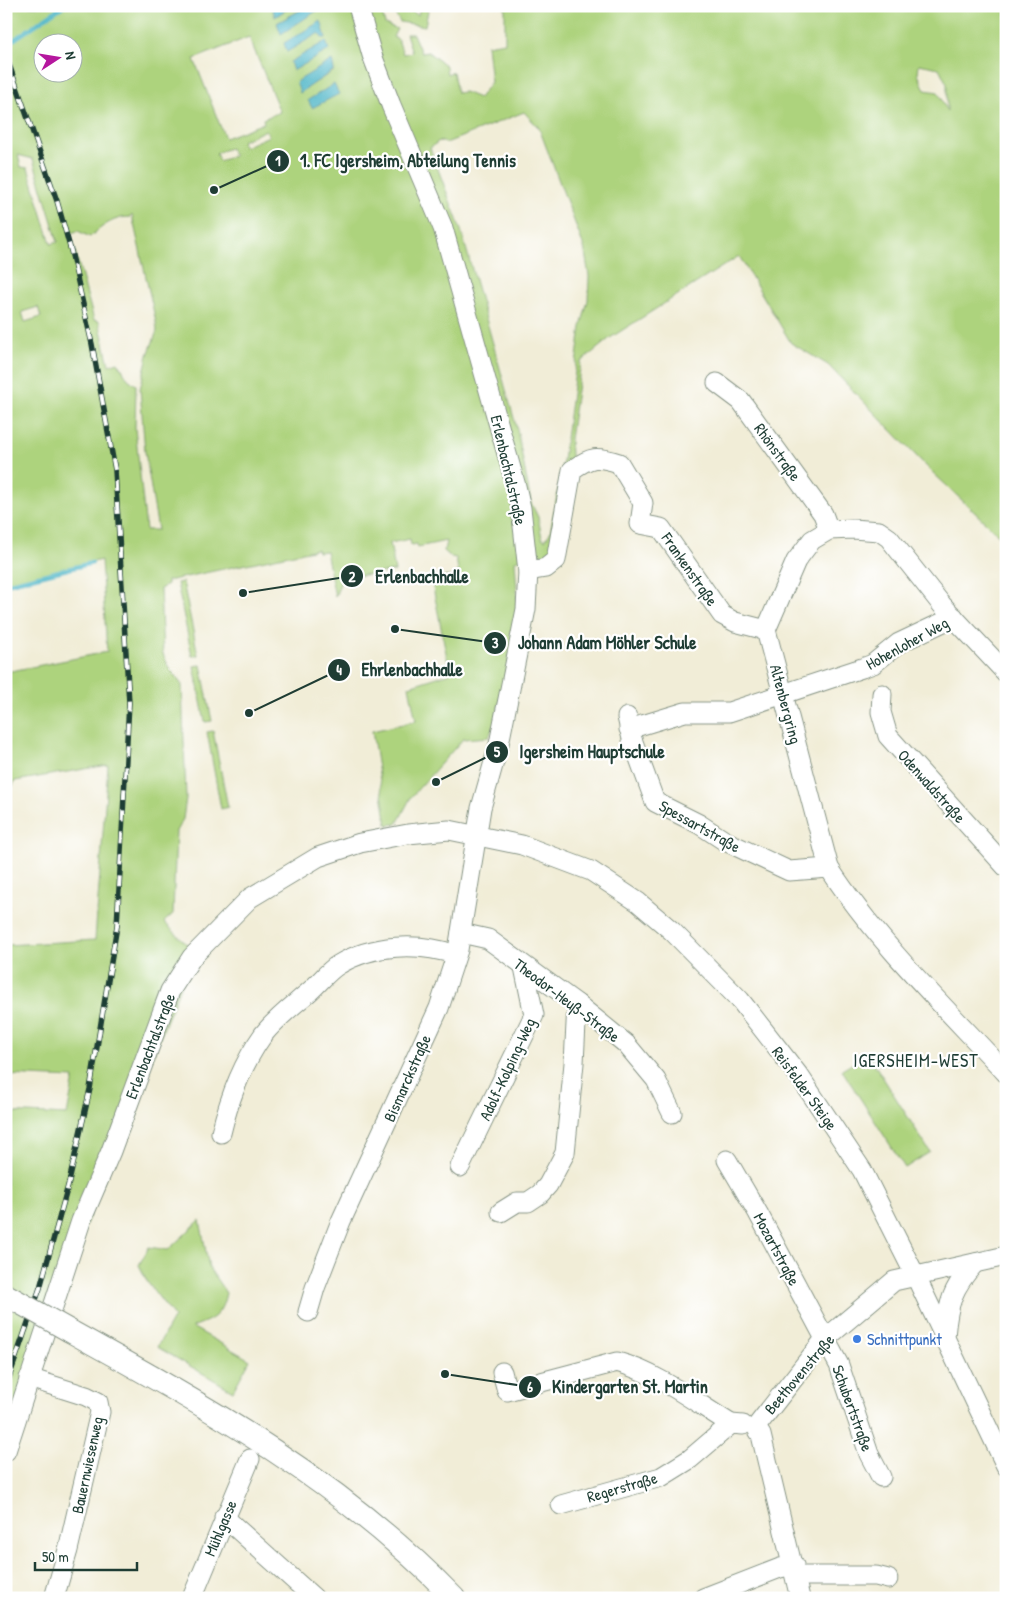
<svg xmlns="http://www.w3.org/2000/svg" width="1012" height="1604" font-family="'Patrick Hand',sans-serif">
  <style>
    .green { fill: #add37d; stroke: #668858; fill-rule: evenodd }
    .water { fill: #49b4c6; stroke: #34787d }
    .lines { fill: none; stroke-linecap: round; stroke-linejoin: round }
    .stream { stroke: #49b4c6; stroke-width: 4.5 }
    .minor-casing { stroke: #889586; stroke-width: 21 }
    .major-casing { stroke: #889586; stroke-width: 24 }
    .minor { stroke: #fff; stroke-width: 19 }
    .major { stroke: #fff; stroke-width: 22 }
    .rail-casing { stroke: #1f3d34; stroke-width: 5.5 }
    .rail { stroke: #fff; stroke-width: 4; stroke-dasharray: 11; stroke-linecap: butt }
    .major-bridge-casing { stroke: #889586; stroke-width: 24; stroke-linecap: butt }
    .major-bridge { stroke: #fff; stroke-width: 22 }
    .shop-dot { fill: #3f7fe0; stroke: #fff; stroke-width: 2 }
    .labels { text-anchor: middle; stroke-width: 4.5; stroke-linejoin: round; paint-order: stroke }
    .street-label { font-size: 16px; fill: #1f3d34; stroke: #fff }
    .shop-label { font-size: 16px; fill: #366cbe; stroke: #fff; text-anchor: start }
    .neighbourhood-label { font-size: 18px; letter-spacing: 1px; fill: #1f3d34; stroke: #fff }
    .leader { fill: none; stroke: #1f3d34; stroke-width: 2 }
    .callout-dot { fill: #1f3d34; stroke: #fff; stroke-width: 2 }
    .mark-label { font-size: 15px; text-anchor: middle; font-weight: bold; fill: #fff }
    .callout-label { font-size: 18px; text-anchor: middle; font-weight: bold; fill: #1f3d34; stroke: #fff; stroke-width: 4.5; stroke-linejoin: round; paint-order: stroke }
  </style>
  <rect width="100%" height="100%" fill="#fff"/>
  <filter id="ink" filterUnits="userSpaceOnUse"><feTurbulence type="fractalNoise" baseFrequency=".02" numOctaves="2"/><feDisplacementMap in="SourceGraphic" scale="10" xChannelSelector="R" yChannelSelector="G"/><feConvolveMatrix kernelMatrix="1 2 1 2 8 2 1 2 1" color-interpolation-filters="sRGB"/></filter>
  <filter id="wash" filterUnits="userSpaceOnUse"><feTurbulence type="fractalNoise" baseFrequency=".0096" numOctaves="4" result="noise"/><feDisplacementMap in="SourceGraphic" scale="20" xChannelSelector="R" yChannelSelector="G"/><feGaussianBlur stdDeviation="1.12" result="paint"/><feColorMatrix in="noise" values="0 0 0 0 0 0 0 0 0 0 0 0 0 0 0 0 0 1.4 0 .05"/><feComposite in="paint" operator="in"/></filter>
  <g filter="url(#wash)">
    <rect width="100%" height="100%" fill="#f1edd7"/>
    <g class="green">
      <path d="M6 6H273L275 17 291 6H308L277 23 318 10 317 6H380L385 24 397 29 393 37 398 39 403 54 412 52 406 34H413L421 53 428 52 446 66 447 74 453 72 457 93 464 92 479 98 491 82 487 45 505 42V6H1006V542L928 468 828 365 791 343 739 256 610 338 581 362 570 439 572 470 546 568 521 559 515 561 517 591 516 627 495 723 489 737 463 739 411 797 397 824 387 825 372 731 416 721 409 686 450 673 431 577 459 576 456 558 451 557 444 551 446 541 418 547 417 544 411 545 410 539 390 543 395 571 347 577 341 581 335 597 326 551 318 552 317 549 167 581V585L160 589 163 654 168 666 182 685 186 798 183 819 176 831 173 914 164 922 196 953 192 957 6 1426V1331L10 1321 6 1318V1112L67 1115 74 1078 6 1075V945L95 940 108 765 15 781 12 787 6 789V672L107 652 101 560 6 584ZM321 22 322 38 320 32 286 52ZM249 37 280 112 263 119 264 123 225 138 194 59ZM42 42H72V72H42ZM331 60 334 71 300 92ZM919 64 939 68 947 84V111L938 92 925 90 918 74ZM524 112 539 128 584 247 589 276 588 300 581 327 562 468 550 533 545 540 542 538 538 517 531 503 517 429 461 230 430 148 439 141 446 143ZM266 130 269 136 244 147 242 141ZM230 148 234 156 219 161 216 153ZM18 155 33 159 58 242 51 244 28 168 21 167ZM132 215 156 322 157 331 148 355 140 389 145 452 158 530H146L135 428 136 385 128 379 118 362 109 365 99 321 94 320 70 233 78 231 90 237C102 226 114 217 130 217ZM38 307 41 317 25 322 22 312Z"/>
      <polygon points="390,6 402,6 418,15 420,6 429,6 425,26 400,22"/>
      <polygon points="183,582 198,655 192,656 177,583"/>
      <polygon points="201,665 212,721 205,722 194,666"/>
      <polygon points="213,731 228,807 221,809 207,732"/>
      <polygon points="868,1054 930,1152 905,1168 842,1070"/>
      <path d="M200 1220 209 1268 226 1293C221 1317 213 1319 192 1327L250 1360 233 1391 157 1347 174 1317 148 1283 139 1265 149 1247 168 1250Z"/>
    </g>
    <g class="water">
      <polygon points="273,6 291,6 275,17 272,7"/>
      <polygon points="308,6 317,6 318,10 281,34 277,23"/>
      <polygon points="321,21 326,38 322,38 319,33 287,52 284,43"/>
      <polygon points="326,41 329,50 293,71 290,62"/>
      <polygon points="332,60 334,70 300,93 296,82"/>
      <polygon points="334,84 339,94 312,108 308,100"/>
    </g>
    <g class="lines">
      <g class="stream">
        <polyline points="9,43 63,6"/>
        <polyline points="6,584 92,563"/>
      </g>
    </g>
  </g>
  <g filter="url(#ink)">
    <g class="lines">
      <defs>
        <g id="minor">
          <polyline points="717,383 741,401 823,514 829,530"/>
          <path d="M528 571 546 568 556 560 572 470C591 456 597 456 619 463L643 503 640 524 661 528 722 615 735 622 766 630"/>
          <path d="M1006 673 942 605 889 538 879 531 853 529 829 530 812 540 796 561 766 630 829 868C878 943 945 1007 1006 1073"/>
          <polyline points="882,694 881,712 888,736 1006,867"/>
          <polyline points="627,717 632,739 655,802 699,824 725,841 789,871 829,868"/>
          <polyline points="629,729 685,712 729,712 862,668 873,664 899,643 954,617"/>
          <polyline points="461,933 488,939 577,1004 626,1044 656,1080 672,1113"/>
          <path d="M221 1133C229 1100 243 1063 263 1035 276 1018 294 1005 310 991 319 983 328 971 338 965 372 944 419 942 456 955"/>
          <polyline points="727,1160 758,1213 839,1365 869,1454 881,1477"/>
          <polyline points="460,1167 534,1015 524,967"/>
          <polyline points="501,1212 517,1202 528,1202 540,1194 548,1185 565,1153 574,1063 577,1004"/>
          <polyline points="308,1312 315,1288 341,1221 439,1008 458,950 481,808 499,744 526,609 528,571 521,508 516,486 443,228 391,105 372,55 358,6"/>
          <path d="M945 1336C948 1303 952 1288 975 1263"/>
          <path d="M502 1372 507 1391 617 1362C658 1373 695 1402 731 1424"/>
          <polyline points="29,1378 86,1396 98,1402 100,1412 68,1550 54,1598"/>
          <polyline points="6,1451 81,1221 111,1151 170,991 192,957 250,898 318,857 360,843 408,834 449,830 522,845 591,871 638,902 672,931 740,1000 800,1077 862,1170 916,1277 1006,1466"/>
          <polyline points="561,1505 661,1477 690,1459 731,1424 743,1425"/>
          <polyline points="224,1517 314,1598"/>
          <polyline points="796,1578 805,1576 876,1576 888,1579"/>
          <polyline points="192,1598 250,1459"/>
          <polyline points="703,1598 780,1568 794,1565"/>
          <polyline points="800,1598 761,1435 756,1427 824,1340 894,1281 1006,1256"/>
        </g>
        <path id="major" d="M70 1331C211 1409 340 1480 454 1598"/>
      </defs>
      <use href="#minor" class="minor-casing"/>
      <use href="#major" class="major-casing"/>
      <use href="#minor" class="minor"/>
      <use href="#major" class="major"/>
      <defs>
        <polyline id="rail" points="6,56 57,201 71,251 92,344 115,470 129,703 117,926 90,1089 69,1182 40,1288 6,1386"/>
      </defs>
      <use href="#rail" class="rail-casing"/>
      <use href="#rail" class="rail"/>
      <defs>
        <polyline id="major-bridge" points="6,1295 70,1331"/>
      </defs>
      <use href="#major-bridge" class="major-bridge-casing"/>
      <use href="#major-bridge" class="major-bridge"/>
    </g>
  </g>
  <circle class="shop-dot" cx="857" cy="1339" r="5"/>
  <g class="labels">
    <g class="street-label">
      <text transform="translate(778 452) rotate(54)" y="6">Rhönstraße</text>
      <text transform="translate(509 470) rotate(77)" y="6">Erlenbachtalstraße</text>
      <text transform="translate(690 569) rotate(55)" y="6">Frankenstraße</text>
      <text transform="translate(907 643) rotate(-29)" y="6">Hohenloher Weg</text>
      <text transform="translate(786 704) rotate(75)" y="6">Altenbergring</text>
      <text transform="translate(932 786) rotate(48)" y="6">Odenwaldstraße</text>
      <text transform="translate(700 826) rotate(29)" y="6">Spessartstraße</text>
      <text transform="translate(567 1000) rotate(37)" y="6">Theodor-Heuß-Straße</text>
      <text transform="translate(150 1046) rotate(-69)" y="6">Erlenbachtalstraße</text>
      <text transform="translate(507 1069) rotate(-65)" y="6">Adolf-Kolping-Weg</text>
      <text transform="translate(407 1078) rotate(-66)" y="6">Bismarckstraße</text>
      <text transform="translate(805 1088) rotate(54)" y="6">Reisfelder Steige</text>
      <text transform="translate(777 1249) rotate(62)" y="6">Mozartstraße</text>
      <text transform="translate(799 1374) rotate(-50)" y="6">Beethovenstraße</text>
      <text transform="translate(853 1408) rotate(70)" y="6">Schubertstraße</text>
      <text transform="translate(87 1465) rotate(-78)" y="6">Bauernwiesenweg</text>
      <text transform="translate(622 1487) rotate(-16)" y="6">Regerstraße</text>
      <text transform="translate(220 1528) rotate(-67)" y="6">Mühlgasse</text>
    </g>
    <g class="shop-label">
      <text x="867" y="1345">Schnittpunkt</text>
    </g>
    <g class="neighbourhood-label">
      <text x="916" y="1067">IGERSHEIM-WEST</text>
    </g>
  </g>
  <path class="leader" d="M214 190L278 161M243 593L352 576M395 629L495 643M249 713L339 670M436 782L497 752M445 1374L530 1387"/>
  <g class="callout-dot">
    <circle cx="214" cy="190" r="5"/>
    <circle cx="243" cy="593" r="5"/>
    <circle cx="395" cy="629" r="5"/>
    <circle cx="249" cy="713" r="5"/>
    <circle cx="436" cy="782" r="5"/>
    <circle cx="445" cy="1374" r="5"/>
    <circle cx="278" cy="161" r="12"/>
    <circle cx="352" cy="576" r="12"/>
    <circle cx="495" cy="643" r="12"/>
    <circle cx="339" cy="670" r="12"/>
    <circle cx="497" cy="752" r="12"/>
    <circle cx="530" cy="1387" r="12"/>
  </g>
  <g class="mark-label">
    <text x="278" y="166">1</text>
    <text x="352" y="582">2</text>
    <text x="495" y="648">3</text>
    <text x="339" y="675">4</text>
    <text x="497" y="757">5</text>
    <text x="530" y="1392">6</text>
  </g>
  <g class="callout-label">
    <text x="408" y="167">1. FC Igersheim, Abteilung Tennis</text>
    <text x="422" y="583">Erlenbachhalle</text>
    <text x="607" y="649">Johann Adam Möhler Schule</text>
    <text x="412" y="676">Ehrlenbachhalle</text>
    <text x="592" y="758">Igersheim Hauptschule</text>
    <text x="630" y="1393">Kindergarten St. Martin</text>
  </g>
  <rect width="1012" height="1604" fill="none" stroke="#fff" stroke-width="25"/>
  <g transform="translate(58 58) rotate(78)"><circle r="24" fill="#ffffff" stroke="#a5b1ae"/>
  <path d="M0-4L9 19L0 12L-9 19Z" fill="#b5179e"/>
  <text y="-8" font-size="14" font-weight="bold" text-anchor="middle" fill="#1f3d34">N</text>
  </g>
  <path d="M35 1562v8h102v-8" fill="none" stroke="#1f3d34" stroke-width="2.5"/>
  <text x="42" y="1562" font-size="15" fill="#1f3d34" stroke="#ffffff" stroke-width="4" paint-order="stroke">50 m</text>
</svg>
